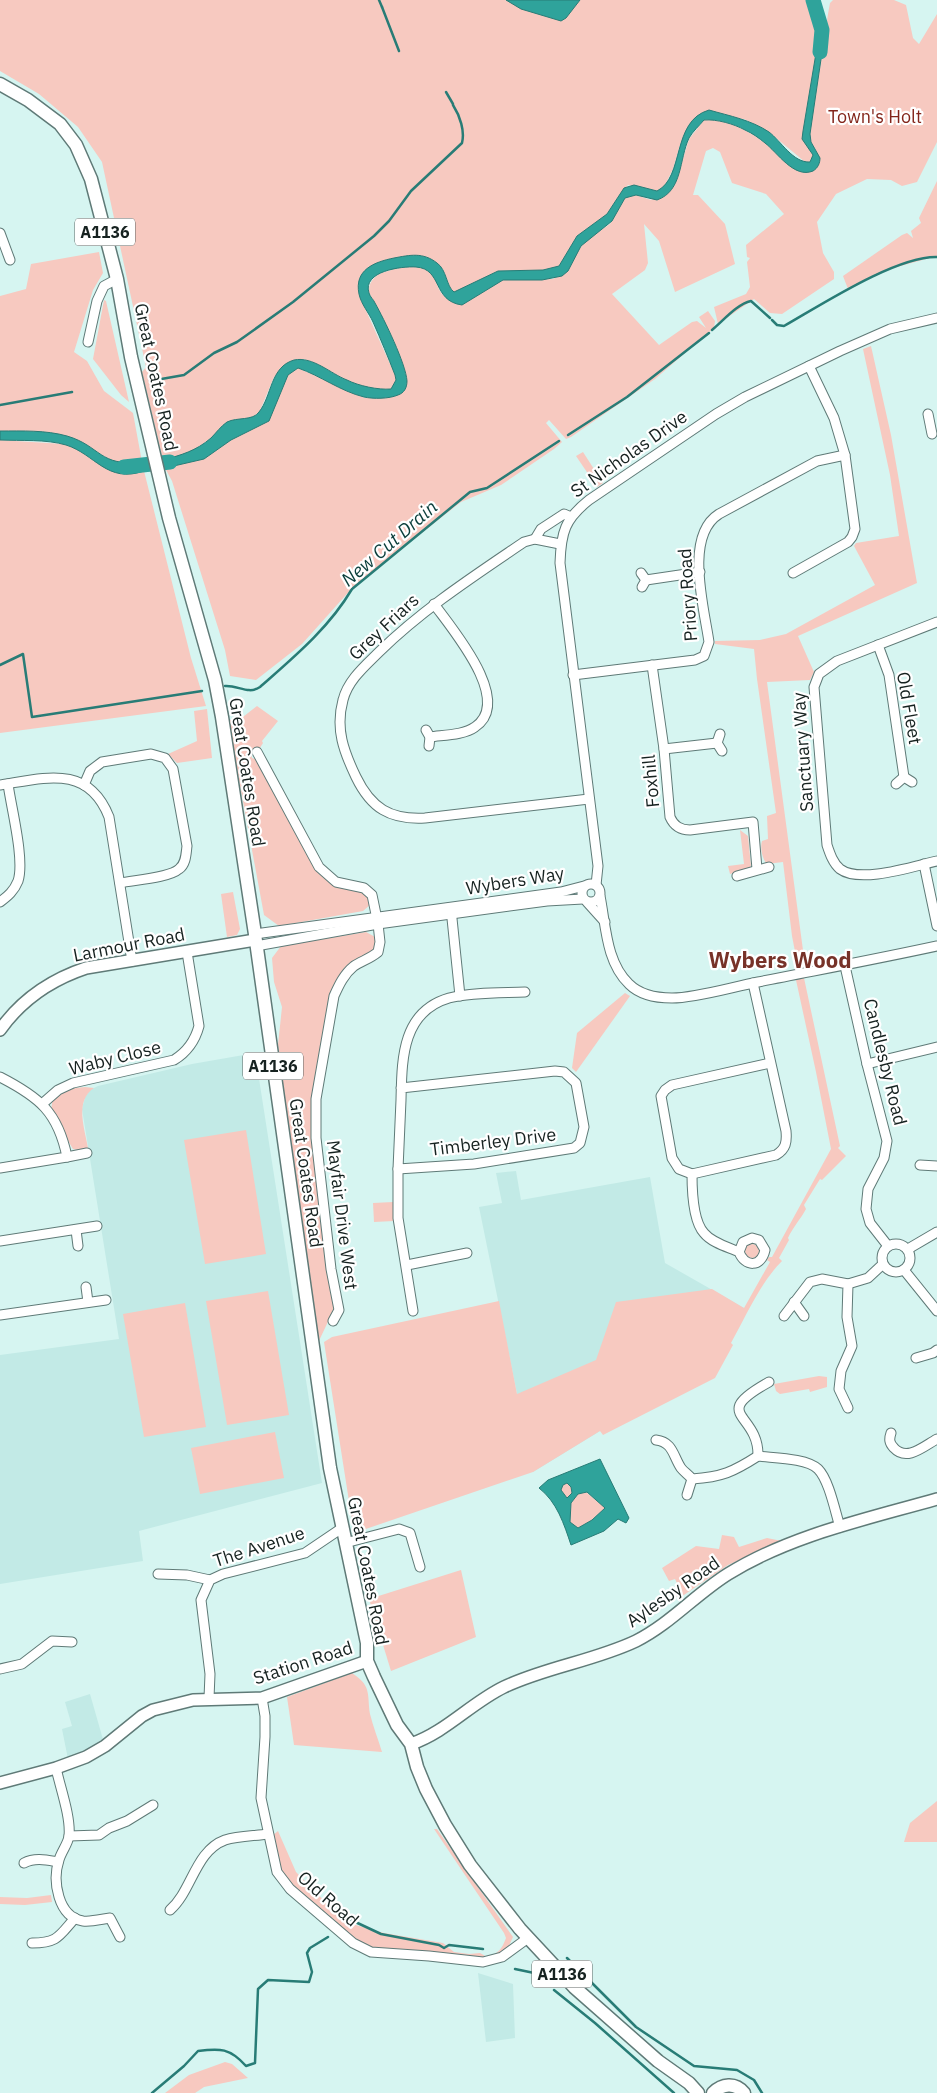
<svg xmlns="http://www.w3.org/2000/svg" width="937" height="2093" font-family="'IBM Plex Sans',sans-serif">
  <style>
    .built { fill: #c2eae6 }
    .green { fill: #f7c9c0 }
    .water { fill: #2fa39b; stroke: #287c76; fill-rule: evenodd }
    .lines { fill: none; stroke-linecap: round; stroke-linejoin: round }
    .stream { stroke: #287c76; stroke-width: 2.5 }
    .river { stroke: #2fa39b; stroke-width: 15 }
    .street-casing { stroke: #5f7a77; stroke-width: 11 }
    .secondary-casing { stroke: #5f7a77; stroke-width: 14 }
    .primary-casing { stroke: #5f7a77; stroke-width: 15 }
    .street { stroke: #fff; stroke-width: 9 }
    .secondary { stroke: #fff; stroke-width: 11 }
    .primary { stroke: #fff; stroke-width: 12 }
    .labels { text-anchor: middle; stroke-width: 4.5; stroke-linejoin: round; paint-order: stroke }
    .shield { fill: #fff; stroke: #5c6463; stroke-width: 1 }
    .shield-label { font-size: 16px; font-weight: bold; fill: #162220 }
    .park-label { font-size: 18px; fill: #83251a; stroke: #fff }
    .street-label { font-size: 18px; fill: #162220; stroke: #fff }
    .water-label { font-size: 19px; font-style: italic; fill: #0a3e3b; stroke: #fff }
    .district-label { font-size: 22px; font-weight: bold; fill: #773228; stroke: #fff }
  </style>
  <rect width="100%" height="100%" fill="#d6f5f1"/>
  <g class="built">
    <polygon points="255,1053 322,1483 139,1531 143,1561 0,1584 0,1355 119,1339 82,1109 85,1097 90,1090 98,1086 192,1064"/>
    <polygon points="516,1171 521,1200 650,1177 665,1263 744,1308 600,1431 533,1472 479,1207 502,1203 496,1173"/>
    <polygon points="90,1694 104,1743 68,1759 62,1729 72,1726 65,1702"/>
    <polygon points="478,1973 513,1984 515,2038 486,2042"/>
  </g>
  <g class="green">
    <path d="M0 0H809L815 26 816 53 803 131 814 155 809 163 805 162 769 132 744 119 696 117 681 142 673 169 664 187 658 191 628 185 620 194 607 214 577 236 559 266 543 270 498 271 454 293 451 290 443 269 386 260 359 295 395 375 396 380 391 389C377 390 358 386 345 380 331 373 318 363 303 359L274 377 259 413 252 417 226 423 211 438 191 452 163 460 142 372 146 367 102 162 78 127 39 94 0 71Z"/>
    <path d="M833 0H894L906 5 913 38 919 44 937 14V142L917 182 902 186 891 180 867 179 836 194 817 222 823 253 834 272V279L782 314 770 313 754 299 718 324 714 307 746 294 750 287 747 262 750 258 747 257 746 245 784 214 766 194 732 183 720 152 713 148 706 151 693 195H698L725 224 735 264 675 292 659 241 644 224 648 263 645 270 612 294 659 345 692 322 697 321 706 328 699 317 708 311 715 321 714 328 655 379 571 437 566 439 549 420 546 423 562 442 554 449 501 485 461 502 354 586 302 644 256 680 230 676 225 650 172 481 165 468 204 459 231 440 268 421 288 375 298 368 365 398 406 387C407 366 387 325 376 305 374 301 370 296 369 292 368 280 378 273 388 271 399 267 414 265 425 269 436 274 436 286 442 294 446 299 456 302 462 305L503 280 553 279 568 271 578 251 586 240 610 224 625 198 636 195 651 200 675 185 689 139 704 120C725 118 749 131 765 143 780 155 788 170 809 172L816 150 811 142 810 134 828 14 830 3Z"/>
    <polygon points="937,181 937,256 886,270 848,289 843,276 902,235 907,233 913,238 911,231 921,223 919,218"/>
    <polygon points="99,252 103,273 93,290 74,352 87,361 104,391 133,413 142,462 127,464 114,462 73,438 42,432 0,431 0,296 26,289 31,264"/>
    <polygon points="104,300 106,301 129,402 121,395 93,359"/>
    <path d="M871 346 891 435 917 583 798 636 814 672 810 680 767 682 805 965 798 967 792 936 783 862 767 864C762 859 760 847 762 841L768 839 767 816 776 813 757 679 754 649 715 644V641L760 640 786 634 875 585 854 546 856 543 899 536 890 475 863 349Z"/>
    <path d="M0 440 64 444C93 453 108 483 144 471L191 658 206 706 0 733Z"/>
    <polygon points="583,452 603,483 597,487 576,456"/>
    <polygon points="257,706 278,721 262,741 263,743 258,751 251,753 252,758 259,760 305,851 319,874 335,884 366,891 370,905 363,911 279,926 264,915 228,720 239,720"/>
    <polygon points="207,709 212,758 177,763 168,754 197,741 194,711"/>
    <polygon points="740,830 748,836 751,866 747,870 730,874 728,866 744,864"/>
    <polygon points="233,892 240,929 237,935 227,937 221,894"/>
    <polygon points="366,932 377,938 378,947 339,981 312,1134 319,1207 334,1309 317,1345 278,1045 282,1007 274,982 272,958 281,946"/>
    <path d="M804 978 840 1146 838 1148 846 1156 822 1180 820 1179 804 1205 806 1209C800 1220 793 1227 788 1238L789 1240 779 1258 782 1261C760 1283 746 1316 731 1343L733 1345 715 1378 603 1435 600 1431 533 1472 354 1533 324 1342 332 1337 499 1301 517 1394 596 1360 616 1302 712 1289 744 1308 770 1262 767 1260 769 1257H772L831 1149 816 1072 796 980Z"/>
    <polygon points="625,993 630,996 576,1072 572,1068 577,1033"/>
    <path d="M85 1087 94 1088C74 1101 85 1129 88 1148L78 1150 73 1149C64 1136 62 1122 51 1110L53 1097 75 1088Z"/>
    <polygon points="246,1130 266,1254 205,1264 184,1140"/>
    <polygon points="393,1202 394,1221 374,1222 373,1203"/>
    <circle cx="752" cy="1251" r="7"/>
    <polygon points="268,1291 289,1415 227,1425 206,1301"/>
    <polygon points="185,1303 206,1427 144,1437 123,1314"/>
    <polygon points="819,1376 827,1377 827,1387 810,1392 809,1389 780,1394 776,1391 774,1384"/>
    <polygon points="275,1432 284,1478 200,1494 191,1448"/>
    <polygon points="567,1483 571,1487 572,1493 567,1498 561,1490 562,1485"/>
    <polygon points="586,1492 605,1508 592,1520 578,1528 570,1523 571,1503 578,1494"/>
    <polygon points="722,1535 734,1537 739,1547 767,1538 782,1541 728,1565 678,1599 673,1589 678,1585 675,1579 669,1581 662,1568 696,1546 719,1549"/>
    <polygon points="461,1570 476,1637 391,1671 369,1599"/>
    <path d="M352 1673C372 1686 367 1694 370 1714 373 1726 378 1739 382 1752L294 1745 287 1697Z"/>
    <polygon points="937,1801 937,1842 904,1842 910,1823"/>
    <path d="M434 1829H437L513 1937 506 1952 490 1959 377 1950 356 1942 289 1886 282 1875 273 1835 278 1831 296 1872 345 1922 384 1933 443 1943 454 1952 469 1954 480 1953 487 1957C498 1954 502 1949 506 1938L504 1933Z"/>
    <polygon points="51,1895 52,1902 25,1905 0,1904 0,1897 27,1898"/>
    <polygon points="225,2062 232,2064 248,2078 204,2087 195,2093 165,2093 189,2075"/>
  </g>
  <g class="water">
    <polygon points="506,0 580,0 566,18 561,21 521,9"/>
    <path d="M825 32 810 134 811 142 820 158C820 163 818 168 813 171 794 179 777 152 765 143 759 138 752 133 745 130 734 124 717 119 704 120 699 126 693 131 689 138 679 159 683 191 657 200L636 195 625 198 612 221 581 246 568 271 562 276 542 280H503L462 305C432 301 443 269 416 267 402 266 362 271 369 293 370 297 374 300 375 303 384 319 406 364 407 381 407 388 404 393 398 395 389 399 373 399 364 397 340 391 321 376 298 368L288 375 269 421 231 440 204 459 165 468 163 460C181 455 196 451 211 438 216 433 221 426 227 422 237 417 253 421 259 412 272 396 270 367 294 360 313 356 331 374 347 380 359 386 378 390 391 389L396 380 395 375C388 357 381 340 373 322 369 313 361 304 359 294 354 270 374 262 394 258 410 255 423 252 437 263 447 270 446 286 454 292L498 271 543 270 559 266 577 236 607 214 624 188 634 185 657 191C685 177 671 121 709 110 730 116 751 120 769 132 781 141 793 163 810 162L813 155 802 139 803 131 816 53V35Z"/>
    <path d="M0 431C22 431 46 430 67 436 101 446 99 467 142 462L144 471C107 484 95 454 66 445 46 439 21 441 0 440Z"/>
    <path d="M600 1459 629 1518 626 1523 618 1519 604 1531 571 1545C564 1524 557 1502 539 1488L548 1480ZM567 1483 571 1487 572 1493 567 1498 561 1490 563 1485ZM587 1492 605 1508 592 1520 578 1528 570 1522 571 1503 578 1494Z"/>
  </g>
  <g class="lines">
    <g class="stream">
      <polyline points="379,0 382,7"/>
      <polyline points="382,7 399,51"/>
      <polyline points="446,92 453,104"/>
      <path d="M772 320 777 325 784 326C821 305 896 256 937 257"/>
      <path d="M712 330C723 321 737 304 751 301L770 318"/>
      <path d="M150 381 184 375 214 353 237 342 293 302 374 236 389 221 411 191 462 143C465 131 460 116 453 105"/>
      <polyline points="0,405 72,392"/>
      <polyline points="568,435 627,397 709,333"/>
      <polyline points="0,665 23,654 32,717 202,691"/>
      <path d="M225 686C238 685 248 695 260 687 294 657 329 628 352 589L470 492 487 488 559 441"/>
      <polyline points="349,1919 381,1934 439,1945 444,1948 449,1945 483,1949"/>
      <polyline points="567,1958 636,2027 694,2066 737,2070 754,2080 762,2093"/>
      <polyline points="515,1969 539,1974"/>
      <polyline points="554,1990 595,2023 674,2093"/>
      <path d="M152 2093 184 2066 198 2051C220 2048 230 2048 246 2066L255 2063 258 1989 268 1980 309 1982 312 1972 307 1953 310 1948 328 1937"/>
    </g>
    <g class="river">
      <polyline points="813,0 822,30 820,52"/>
      <polyline points="124,467 170,462"/>
    </g>
    <defs>
      <g id="street">
        <polyline points="0,233 10,260"/>
        <polyline points="88,342 97,301 104,286 117,279"/>
        <polyline points="928,414 932,434"/>
        <polyline points="535,539 541,529 564,514 571,517"/>
        <path d="M560 544 535 539 524 542C474 576 423 609 379 652 365 666 348 680 343 700 335 729 344 752 356 777 371 808 390 820 425 818L589 799"/>
        <polyline points="641,573 646,580 642,587"/>
        <polyline points="793,573 848,542 852,537 855,529 845,455 834,418 809,366"/>
        <polyline points="646,580 700,572"/>
        <path d="M937 622 837 661 819 674 814 687 827 845C830 854 833 863 840 869 860 884 914 866 937 861"/>
        <polyline points="878,645 889,675 904,777"/>
        <path d="M652 665 664 749 670 817C674 826 680 830 690 830L753 822 757 869"/>
        <path d="M573 675 695 660 704 656 709 642C704 607 684 536 719 514L817 461 845 455"/>
        <polyline points="426,730 430,737 429,746"/>
        <polyline points="720,734 717,743 722,751"/>
        <path d="M430 737C444 735 464 735 475 727 514 701 452 629 434 604"/>
        <polyline points="664,749 717,743"/>
        <path d="M257 752 319 867 336 882 364 888 372 895 378 924 380 942 378 952C371 958 362 961 354 966 344 974 339 985 334 996L316 1099V1138L331 1269 339 1310 333 1321"/>
        <polyline points="896,784 904,777 912,782"/>
        <path d="M0 785C45 778 88 764 109 817L132 961"/>
        <path d="M84 785 90 771 102 762 151 754 165 758 173 769 187 846C186 854 186 864 179 869 169 878 134 880 120 883"/>
        <polyline points="924,864 937,926"/>
        <polyline points="737,876 769,867"/>
        <circle cx="591" cy="893" r="9"/>
        <path d="M596 885 598 866 560 563C561 532 565 519 589 500L716 414 745 397 840 351 890 329 937 318"/>
        <path d="M600 896C606 926 606 962 629 984 640 995 657 998 672 998 696 998 732 987 758 982 818 970 877 959 937 946"/>
        <path d="M0 902C8 896 14 891 18 881 25 860 11 807 8 784"/>
        <polyline points="587,902 605,922"/>
        <polyline points="451,909 460,996"/>
        <polyline points="255,934 561,892 584,886"/>
        <polyline points="256,946 378,924 547,901 583,899"/>
        <polyline points="845,966 867,1064 887,1141 884,1158 868,1189 866,1209 870,1223 888,1246"/>
        <polyline points="867,1064 937,1047"/>
        <path d="M0 1077C39 1097 58 1112 67 1157L0 1168"/>
        <path d="M401 1088 555 1071 564 1072 576 1083 584 1127 580 1143 574 1148 474 1164 398 1169C399 1146 400 1123 401 1100 402 1061 401 1012 449 998 473 992 501 993 525 992"/>
        <path d="M42 1104 58 1090 73 1083 174 1060C187 1052 195 1041 199 1026L187 952"/>
        <polyline points="67,1157 87,1153"/>
        <polyline points="920,1165 937,1166"/>
        <polyline points="398,1169 398,1218 413,1311"/>
        <path d="M692 1174 776 1155C786 1149 787 1142 786 1131L753 983"/>
        <polyline points="76,1230 78,1246"/>
        <polyline points="0,1241 97,1226"/>
        <circle cx="896" cy="1258" r="14"/>
        <polyline points="908,1249 937,1232"/>
        <path d="M739 1252 743 1242 752 1238 759 1240 765 1250C761 1268 745 1267 739 1252 728 1247 712 1243 704 1233 693 1221 692 1190 692 1174L679 1169 672 1158 661 1096 665 1090 672 1085 770 1063"/>
        <polyline points="407,1265 467,1253"/>
        <polyline points="904,1270 937,1311"/>
        <polyline points="848,1284 868,1278 883,1264"/>
        <polyline points="86,1287 88,1302"/>
        <polyline points="794,1302 804,1316"/>
        <polyline points="0,1315 106,1300"/>
        <polyline points="784,1316 810,1282 822,1279 848,1284 847,1317 852,1346 841,1371 839,1389 848,1408"/>
        <polyline points="916,1358 933,1353 937,1350"/>
        <path d="M891 1433C889 1439 889 1443 894 1448 907 1462 924 1446 937 1439"/>
        <path d="M656 1440C673 1442 673 1456 681 1468 684 1472 689 1475 692 1479 722 1477 733 1472 758 1456 773 1458 807 1458 818 1469 829 1480 835 1511 840 1527"/>
        <path d="M758 1456C759 1412 708 1416 769 1382"/>
        <polyline points="687,1495 692,1479"/>
        <polyline points="345,1543 399,1529 410,1533 420,1567"/>
        <polyline points="158,1574 187,1575 210,1580"/>
        <polyline points="0,1669 22,1664 52,1641 72,1642"/>
        <polyline points="209,1698 210,1674 201,1600 210,1580 223,1574 305,1553 342,1528"/>
        <polyline points="262,1698 265,1716 265,1737 261,1798 277,1872 290,1889 353,1943 371,1952 429,1956 483,1962 502,1957 528,1938"/>
        <path d="M56 1768C60 1787 71 1817 69 1836 68 1844 61 1852 59 1860 52 1881 58 1917 83 1921 92 1922 102 1919 110 1918L120 1937"/>
        <polyline points="69,1836 99,1835 109,1828 127,1821 153,1805"/>
        <path d="M24 1863C35 1857 47 1860 58 1862"/>
        <path d="M170 1910C192 1891 195 1851 225 1840 238 1836 254 1836 268 1834"/>
        <path d="M32 1943C58 1943 59 1936 75 1918"/>
      </g>
      <g id="secondary">
        <path d="M0 1030C22 999 50 980 86 968L255 940"/>
        <path d="M411 1744C446 1732 471 1703 504 1687 546 1667 594 1661 636 1641 670 1624 696 1594 728 1574 791 1535 867 1519 937 1499"/>
        <polyline points="0,1783 56,1768 86,1757 105,1746 142,1716 153,1710 193,1700 262,1698 367,1661"/>
      </g>
      <g id="primary">
        <polyline points="0,84 28,100 60,124 76,145 91,179 117,279 131,357 169,518 215,680 222,717 255,934 330,1468 367,1643 367,1661 374,1677 397,1725 411,1744 417,1767 426,1789 445,1825 470,1865 520,1929 574,1987 658,2061 689,2083 698,2093"/>
        <path d="M713 2093C722 2084 735 2082 744 2093"/>
      </g>
    </defs>
    <use href="#street" class="street-casing"/>
    <use href="#secondary" class="secondary-casing"/>
    <use href="#primary" class="primary-casing"/>
    <use href="#street" class="street"/>
    <use href="#secondary" class="secondary"/>
    <use href="#primary" class="primary"/>
  </g>
  <g class="labels">
    <g class="shield">
      <rect x="75" y="218.5" width="60" height="27" rx="4"/>
      <rect x="243" y="1052.5" width="60" height="27" rx="4"/>
      <rect x="532" y="1960.5" width="60" height="27" rx="4"/>
    </g>
    <g class="shield-label">
      <text x="105" y="238">A1136</text>
      <text x="273" y="1072">A1136</text>
      <text x="562" y="1980">A1136</text>
    </g>
    <g class="park-label">
      <text x="875" y="123">Town's Holt</text>
    </g>
    <g class="street-label">
      <text transform="translate(156 377) rotate(78)" y="6">Great Coates Road</text>
      <text transform="translate(629 454) rotate(-35)" y="6">St Nicholas Drive</text>
      <text transform="translate(688 595) rotate(-94)" y="6">Priory Road</text>
      <text transform="translate(384 627) rotate(-43)" y="6">Grey Friars</text>
      <text transform="translate(909 708) rotate(80)" y="6">Old Fleet</text>
      <text transform="translate(803 752) rotate(-94)" y="6">Sanctuary Way</text>
      <text transform="translate(247 772) rotate(81)" y="6">Great Coates Road</text>
      <text transform="translate(651 781) rotate(-95)" y="6">Foxhill</text>
      <text transform="translate(515 881) rotate(-9)" y="6">Wybers Way</text>
      <text transform="translate(129 945) rotate(-11)" y="6">Larmour Road</text>
      <text transform="translate(115 1058) rotate(-14)" y="6">Waby Close</text>
      <text transform="translate(885 1062) rotate(76)" y="6">Candlesby Road</text>
      <text transform="translate(493 1142) rotate(-7)" y="6">Timberley Drive</text>
      <text transform="translate(306 1173) rotate(82)" y="6">Great Coates Road</text>
      <text transform="translate(342 1215) rotate(83)" y="6">Mayfair Drive West</text>
      <text transform="translate(259 1547) rotate(-18)" y="6">The Avenue</text>
      <text transform="translate(368 1571) rotate(79)" y="6">Great Coates Road</text>
      <text transform="translate(673 1592) rotate(-35)" y="6">Aylesby Road</text>
      <text transform="translate(303 1663) rotate(-18)" y="6">Station Road</text>
      <text transform="translate(328 1899) rotate(41)" y="6">Old Road</text>
    </g>
    <g class="water-label">
      <text transform="translate(389 543) rotate(-41)" y="7">New Cut Drain</text>
    </g>
    <g class="district-label">
      <text x="780" y="968">Wybers Wood</text>
    </g>
  </g>
</svg>
